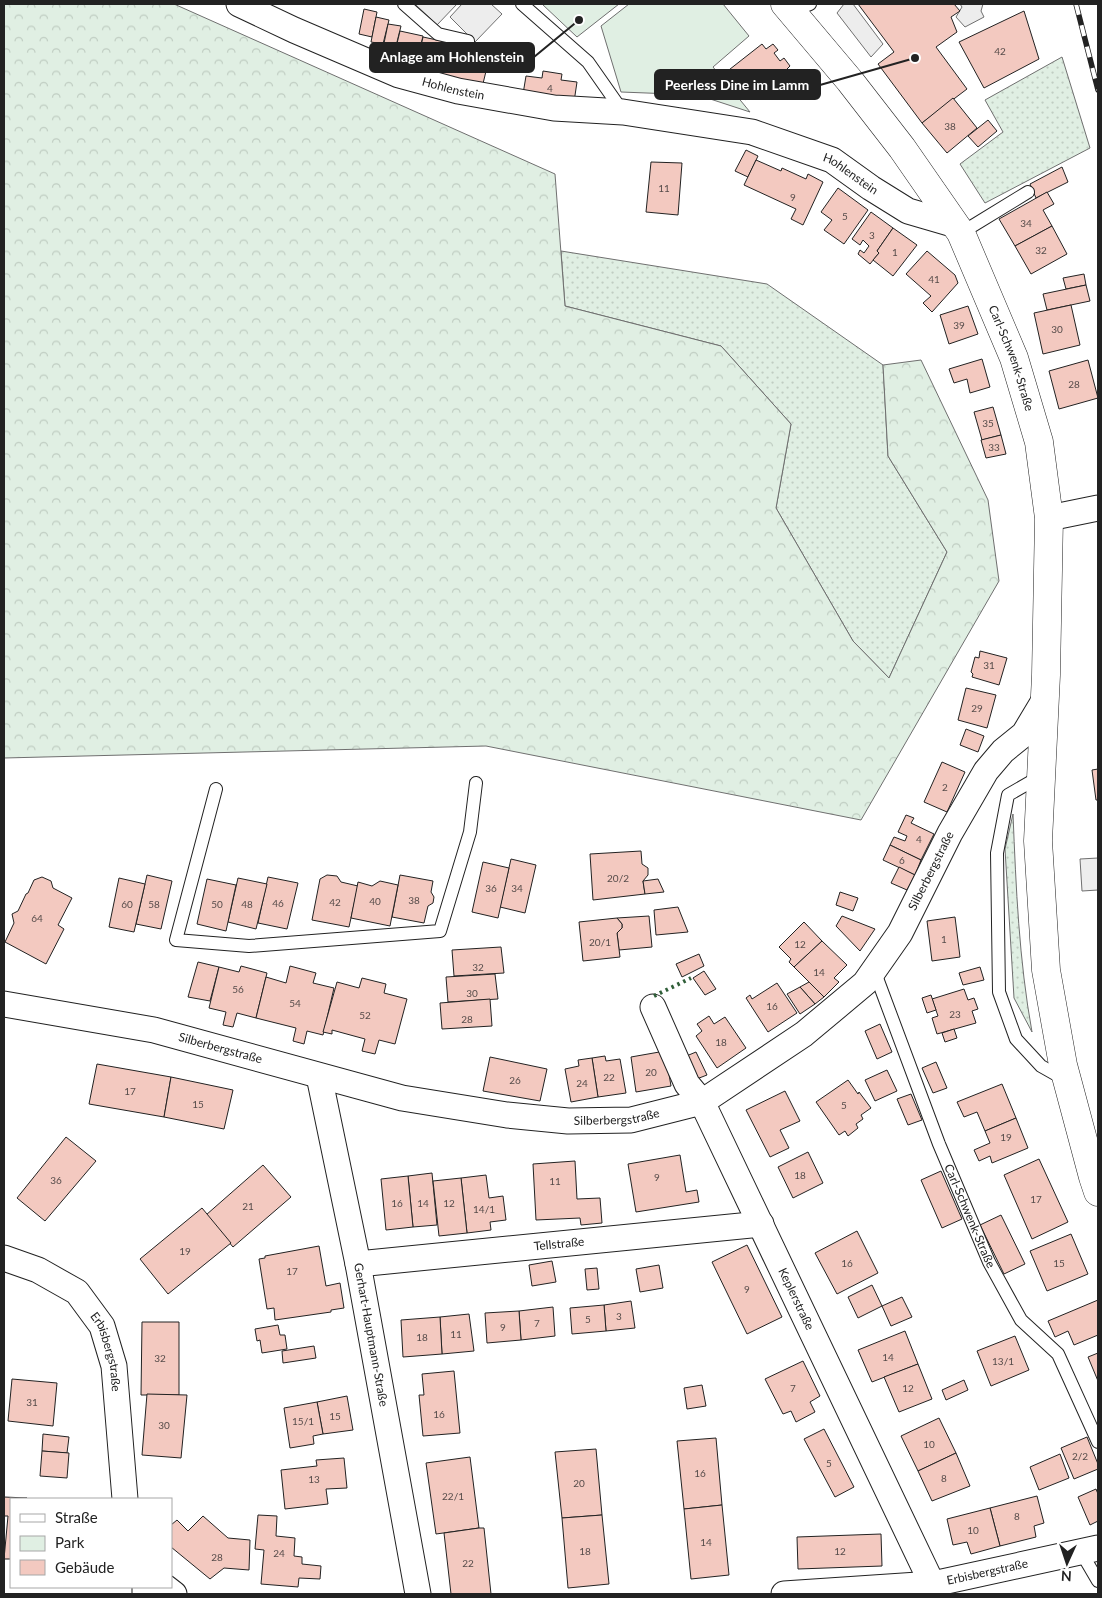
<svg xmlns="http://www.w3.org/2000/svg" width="1102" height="1598" font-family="Lato,sans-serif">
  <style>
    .grass { fill: url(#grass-dots); stroke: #6f6f6f }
    .forest { fill: url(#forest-crowns); stroke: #6f6f6f }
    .park { fill: #e0efe3; stroke: #6f6f6f }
    .parking { fill: #ededed; stroke: #6f6f6f }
    .building { fill: #f3c9c0; stroke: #222 }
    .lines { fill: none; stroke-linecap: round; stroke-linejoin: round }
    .lane-casing { stroke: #222; stroke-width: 14 }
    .street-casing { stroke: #222; stroke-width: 27 }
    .primary-casing { stroke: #222; stroke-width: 29 }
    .lane { stroke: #fff; stroke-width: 12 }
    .street { stroke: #fff; stroke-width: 25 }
    .primary { stroke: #fff; stroke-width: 28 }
    .rail-casing { stroke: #222; stroke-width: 5.5 }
    .rail { stroke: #fff; stroke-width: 4; stroke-dasharray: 11; stroke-linecap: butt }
    .hedge { stroke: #2f5e38; stroke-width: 4; stroke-dasharray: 2.5 4; stroke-linecap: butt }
    .labels { text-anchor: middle; stroke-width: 4; stroke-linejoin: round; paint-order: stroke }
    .number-label { font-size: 10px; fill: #564c4a }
    .street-label { font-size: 12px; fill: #222; stroke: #fff }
    .leader { fill: none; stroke: #222; stroke-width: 2 }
    .callout-dot { fill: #222; stroke: #fff; stroke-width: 2 }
    .callout { fill: #222; stroke: #222; stroke-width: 2 }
    .callout-label { font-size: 14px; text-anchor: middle; font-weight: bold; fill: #fff }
  </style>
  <defs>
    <pattern id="grass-dots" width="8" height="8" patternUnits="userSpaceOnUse" patternTransform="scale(1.25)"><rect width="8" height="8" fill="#e0efe3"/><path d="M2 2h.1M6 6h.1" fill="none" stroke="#c0cdc2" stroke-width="1.8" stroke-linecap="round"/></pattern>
    <pattern id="forest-crowns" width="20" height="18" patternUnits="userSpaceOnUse" patternTransform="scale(1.25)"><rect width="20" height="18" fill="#e0efe3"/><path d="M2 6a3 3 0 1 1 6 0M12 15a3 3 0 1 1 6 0" fill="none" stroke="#c0cdc2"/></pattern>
  </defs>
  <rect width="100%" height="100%" fill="#fff"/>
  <g class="grass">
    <polygon points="1062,57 1090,148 985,203 960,164 1003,132 985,100"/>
    <polygon points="561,251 767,284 883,365 888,456 947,552 889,678 853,641 776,508 791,424 721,346 565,306"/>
    <path d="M1013 814C1016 888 1019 960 1032 1032L1014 998 1005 849Z"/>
  </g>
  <polygon class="forest" points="4,4 174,4 555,174 565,306 721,346 791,424 776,508 853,641 889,678 947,552 888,456 883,365 921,360 988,500 999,581 861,820 486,746 4,758"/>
  <g class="park">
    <polygon points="542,4 619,4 577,37"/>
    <polygon points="629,4 723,4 749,36 713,67 750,112 698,95 621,92 601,26"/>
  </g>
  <g class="parking">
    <polygon points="417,4 457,4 437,25 416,5"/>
    <polygon points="462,4 491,4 502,14 475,42 450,17"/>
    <polygon points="844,4 853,4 883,44 871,57 837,13"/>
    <polygon points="960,4 983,4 981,11 984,17 965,27 956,17 962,7"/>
    <polygon points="1098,858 1098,890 1082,891 1080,859"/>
  </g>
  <g class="building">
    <polygon points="858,4 954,4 960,11 951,17 957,32 936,47 967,89 922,123 878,64 894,52"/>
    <polygon points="364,9 377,12 372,37 359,34"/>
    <polygon points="1024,11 1039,59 984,88 959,42"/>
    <polygon points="376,17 389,20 383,44 371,42"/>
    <polygon points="388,24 401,26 395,50 383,48"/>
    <polygon points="400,31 423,36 417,61 394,56"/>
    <polygon points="423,37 451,43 447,57 487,67 481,92 416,68"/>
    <polygon points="762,44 766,49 773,44 778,50 774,53 780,61 784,58 790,66 786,70 790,75 759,98 754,92 745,100 725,73"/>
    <polygon points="543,71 562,74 561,80 577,82 574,102 523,94 526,76 542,78"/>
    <polygon points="953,98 977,128 947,153 922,123"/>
    <polygon points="988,120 997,131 978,147 968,136"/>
    <polygon points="746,150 758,156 748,177 735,171"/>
    <polygon points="756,160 781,171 782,168 806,179 808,174 823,182 803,225 791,219 796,209 744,185"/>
    <polygon points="651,162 682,163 678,215 646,212"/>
    <polygon points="1062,167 1068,182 1036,198 1030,184"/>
    <polygon points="838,188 868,210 844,244 824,230 832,220 821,212"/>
    <polygon points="1047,192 1054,204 1043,210 1052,226 1015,246 999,219"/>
    <polygon points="871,212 893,228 877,251 879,253 870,264 858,254 860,250 864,253 869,246 863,240 860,245 852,239"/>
    <polygon points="1052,226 1067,254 1031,274 1015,246"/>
    <polygon points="893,228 917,245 893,276 873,260 879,253 877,251"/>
    <polygon points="927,251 955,275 958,283 932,312 923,303 931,296 906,274"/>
    <polygon points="1084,274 1086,285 1066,289 1063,278"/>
    <polygon points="1086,285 1090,301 1047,310 1043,294"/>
    <polygon points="1071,305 1080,345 1043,354 1034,313"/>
    <polygon points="968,306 978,334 949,344 940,315"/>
    <polygon points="982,359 990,387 970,393 967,379 954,383 949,369"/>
    <polygon points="1088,360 1098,398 1059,409 1049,371"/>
    <polygon points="993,407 1001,435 982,440 974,412"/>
    <polygon points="1001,435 1006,454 986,458 981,440"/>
    <polygon points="980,651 1007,658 999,685 972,677 973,674 971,672 975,657 979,658"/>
    <polygon points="966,688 996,695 987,728 958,720"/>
    <polygon points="966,729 984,736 978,752 960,745"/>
    <polygon points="942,762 965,772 947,812 924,802"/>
    <polygon points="1098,769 1098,800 1096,800 1092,770"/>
    <polygon points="906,815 914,818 911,823 934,834 921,860 890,845 894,837 905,841 907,836 898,832"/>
    <polygon points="890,845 921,860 915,875 883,860"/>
    <polygon points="641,851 642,864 648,868 648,875 643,881 645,894 593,900 590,854"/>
    <polygon points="511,859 536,865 525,913 500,907"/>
    <polygon points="483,862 509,868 498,918 472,912"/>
    <polygon points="899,867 915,875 907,890 891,883"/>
    <polygon points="147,875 172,881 161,929 136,924"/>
    <polygon points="327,875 337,876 341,882 358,886 349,927 312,920 320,879"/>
    <polygon points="400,875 433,881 431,892 434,897 433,903 428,906 424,923 392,917"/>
    <polygon points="42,877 51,881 53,888 72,898 58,925 64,929 46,964 5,942 14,923 12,914 18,911 26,894 28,893 34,880"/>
    <polygon points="268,877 298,883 287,929 258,923"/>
    <polygon points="119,878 145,884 134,932 109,927"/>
    <polygon points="238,878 267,884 256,929 228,922"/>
    <polygon points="207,879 236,885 226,931 197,924"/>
    <polygon points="658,879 664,892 645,894 643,881"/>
    <polygon points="380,881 398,885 390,926 351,918 358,882 372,886"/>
    <polygon points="840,892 858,898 853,911 836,905"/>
    <polygon points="678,907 688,932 656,935 654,910"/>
    <polygon points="649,916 652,947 619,950 617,933 622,928 622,924 617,918"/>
    <polygon points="842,916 875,929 860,951 836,926"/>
    <polygon points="955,917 960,957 932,961 927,921"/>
    <polygon points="617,918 622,924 622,928 617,933 620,957 583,961 579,922"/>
    <polygon points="804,922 822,941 794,967 789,962 791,959 779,947"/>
    <polygon points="822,941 847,965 834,978 839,982 824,997 794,967"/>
    <polygon points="501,947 504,973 454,976 452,950"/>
    <polygon points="699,954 704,966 682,977 676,964"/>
    <polygon points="198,962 219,967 210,1001 188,997"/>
    <polygon points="241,966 267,973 256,1018 237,1013 233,1027 223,1025 226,1012 209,1008 219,967 239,972"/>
    <polygon points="290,966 316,973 313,983 334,988 323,1035 307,1031 304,1044 293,1041 296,1028 256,1018 266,977 286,983"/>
    <polygon points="980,967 984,980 963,985 959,973"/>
    <polygon points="704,971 716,989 705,995 693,978"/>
    <polygon points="495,974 498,999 448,1002 446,977"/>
    <polygon points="362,978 386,984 384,993 407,999 395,1044 379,1040 375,1054 362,1051 365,1039 332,1030 332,1034 323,1032 337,982 359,988"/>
    <polygon points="809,982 824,997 815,1004 800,987"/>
    <polygon points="777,983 797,1013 768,1032 746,998 750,995 752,999"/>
    <polygon points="800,987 815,1004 800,1014 787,994"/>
    <polygon points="964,989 968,1000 974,998 978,1009 972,1011 976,1023 937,1034 932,1018 938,1016 932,999"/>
    <polygon points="931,995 936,1010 927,1013 922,998"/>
    <polygon points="490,999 492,1026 442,1029 440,1003"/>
    <polygon points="709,1016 714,1024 725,1017 746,1048 717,1068 696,1036 702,1031 697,1024"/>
    <polygon points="880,1024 892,1052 877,1059 865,1031"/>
    <polygon points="954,1029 957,1038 945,1042 942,1033"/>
    <polygon points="665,1051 671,1086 636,1092 631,1057"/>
    <polygon points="696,1052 707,1075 694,1080 684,1057"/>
    <polygon points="605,1056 606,1061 620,1059 626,1093 598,1097 592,1058"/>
    <polygon points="490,1057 547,1069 540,1101 483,1091"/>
    <polygon points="592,1058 598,1097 571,1102 565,1069 579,1066 578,1060"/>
    <polygon points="936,1062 947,1088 933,1093 922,1068"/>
    <polygon points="97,1064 171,1077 164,1117 89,1104"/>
    <polygon points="887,1070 897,1091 875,1101 865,1080"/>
    <polygon points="171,1077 233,1090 224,1129 164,1117"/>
    <polygon points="848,1080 858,1094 859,1092 871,1108 861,1115 863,1119 856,1124 858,1128 848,1136 845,1131 839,1135 816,1102"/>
    <polygon points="1002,1084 1016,1118 985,1131 977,1112 964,1117 957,1102"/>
    <polygon points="785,1091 800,1121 780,1130 789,1148 770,1157 746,1110"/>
    <polygon points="911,1094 922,1120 908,1125 897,1099"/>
    <polygon points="1016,1118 1028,1148 992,1163 990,1156 979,1161 974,1150 990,1143 985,1131"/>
    <polygon points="66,1137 96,1161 45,1221 17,1198"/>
    <polygon points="808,1152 823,1183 793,1198 778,1167"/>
    <polygon points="680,1155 686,1192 697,1190 699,1202 636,1212 628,1164"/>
    <polygon points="1039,1159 1068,1222 1032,1239 1004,1175"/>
    <polygon points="575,1161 577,1199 600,1198 602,1223 581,1225 580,1218 536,1220 533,1164"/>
    <polygon points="263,1165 291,1197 233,1247 206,1215"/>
    <polygon points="941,1171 962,1219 942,1228 921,1180"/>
    <polygon points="432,1173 437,1225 413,1227 408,1176"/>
    <polygon points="486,1175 489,1198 503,1196 506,1220 490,1222 491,1230 467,1233 461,1178"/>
    <polygon points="408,1176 413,1227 386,1230 381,1179"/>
    <polygon points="461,1178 467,1233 439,1236 433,1181"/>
    <polygon points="202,1208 231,1243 168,1294 140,1259"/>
    <polygon points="1001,1215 1025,1264 1004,1274 980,1225"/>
    <polygon points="857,1231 878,1273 837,1294 815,1253"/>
    <polygon points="1071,1234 1088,1274 1047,1291 1030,1251"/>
    <polygon points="747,1245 782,1317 747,1334 712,1262"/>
    <polygon points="319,1246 326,1286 340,1283 344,1308 331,1310 331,1312 275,1320 274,1308 267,1309 259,1259 265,1258 265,1256"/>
    <polygon points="552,1261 556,1282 532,1286 529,1265"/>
    <polygon points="659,1265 663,1288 640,1292 636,1269"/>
    <polygon points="597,1268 599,1289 587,1290 585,1269"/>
    <polygon points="872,1285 882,1306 858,1318 848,1297"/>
    <polygon points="902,1297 912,1317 891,1326 882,1306"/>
    <polygon points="1098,1300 1098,1335 1074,1345 1068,1331 1055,1337 1048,1321"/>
    <polygon points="631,1301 635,1328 606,1331 604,1305"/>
    <polygon points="604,1305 606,1331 572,1334 570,1308"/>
    <polygon points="553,1307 555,1336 521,1340 519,1311"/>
    <polygon points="519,1311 521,1340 487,1343 485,1313"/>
    <polygon points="469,1314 474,1351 442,1354 440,1317"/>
    <polygon points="440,1317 442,1354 403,1357 401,1320"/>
    <polygon points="142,1322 179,1322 179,1395 141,1395"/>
    <polygon points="278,1325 280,1335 285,1335 287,1349 262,1353 260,1340 257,1341 255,1329"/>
    <polygon points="905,1331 918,1364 872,1382 858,1350"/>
    <polygon points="1015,1336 1029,1370 991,1386 977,1351"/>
    <polygon points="314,1346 316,1358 283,1363 282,1351"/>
    <polygon points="1098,1353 1098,1381 1088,1357"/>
    <polygon points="803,1361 820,1396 810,1402 815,1412 796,1422 791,1411 783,1414 765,1379"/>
    <polygon points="918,1364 932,1399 899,1412 884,1377"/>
    <polygon points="454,1371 460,1433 423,1436 419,1395 424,1395 422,1374"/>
    <polygon points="12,1379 57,1383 53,1426 8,1421"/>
    <polygon points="964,1380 968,1390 946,1400 942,1390"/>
    <polygon points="702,1385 706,1406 687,1409 684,1388"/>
    <polygon points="147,1394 187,1395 181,1458 142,1455"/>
    <polygon points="347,1396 353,1430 323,1434 317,1402"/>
    <polygon points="317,1402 323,1434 313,1436 314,1444 290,1448 284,1408"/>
    <polygon points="939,1418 956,1453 918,1471 901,1436"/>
    <polygon points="824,1429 854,1487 835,1497 804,1439"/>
    <polygon points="43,1434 69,1437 67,1453 42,1451"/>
    <polygon points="1087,1437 1098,1464 1098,1469 1074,1479 1061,1448"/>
    <polygon points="716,1438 722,1505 684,1509 677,1441"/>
    <polygon points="596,1449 602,1515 562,1518 555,1452"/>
    <polygon points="42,1451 69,1453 67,1478 40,1476"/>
    <polygon points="956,1453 970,1486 932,1501 918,1471"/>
    <polygon points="1060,1454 1069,1478 1039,1490 1030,1467"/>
    <polygon points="470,1457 479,1528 436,1534 426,1463"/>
    <polygon points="344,1458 347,1488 326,1489 328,1504 285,1509 281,1470 317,1466 316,1460"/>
    <polygon points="1096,1489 1098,1494 1098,1521 1090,1525 1078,1497"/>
    <polygon points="1037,1496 1044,1523 1034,1526 1036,1537 1000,1546 990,1508"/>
    <polygon points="4,1497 27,1498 11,1499 11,1559 4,1559 8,1516 4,1516"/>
    <polygon points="722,1505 729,1575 691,1579 684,1509"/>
    <polygon points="990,1508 1000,1546 971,1554 967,1542 953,1545 947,1519"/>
    <polygon points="258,1515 277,1516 276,1536 295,1538 294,1556 302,1557 302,1564 321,1566 320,1579 299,1578 298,1587 261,1584 264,1550 255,1549"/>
    <polygon points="602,1515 609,1584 568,1588 562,1518"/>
    <polygon points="203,1516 228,1538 250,1540 249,1570 224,1568 210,1579 171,1547 171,1525 177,1520 188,1531"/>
    <polygon points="479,1528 484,1528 491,1594 451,1594 444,1533"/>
    <polygon points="881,1534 882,1566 798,1569 797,1537"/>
  </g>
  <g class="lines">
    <defs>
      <g id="lane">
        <polyline points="404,4 438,34 468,41"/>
        <polyline points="522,4 588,62 623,112"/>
        <polyline points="791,12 810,4"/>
        <polyline points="961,233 1028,192"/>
        <polyline points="1041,776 1008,795 997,853 999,992 1016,1039 1041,1066 1064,1079"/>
        <polyline points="216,789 176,940 249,946 440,931 470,832 476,783"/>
        <path id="s1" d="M874 970 939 1144 989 1262 1021 1320 1058 1354 1098 1442"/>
        <polyline points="1081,1552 1098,1581"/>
      </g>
      <g id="street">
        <path id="s2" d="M239 4 294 30 399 75 458 91 554 108 623 112 752 132 832 160 871 188 908 211 956 225"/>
        <polyline points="1049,518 1098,508"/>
        <path id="s3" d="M4 1004 154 1030 402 1098 507 1115 568 1121 631 1120 702 1102 804 1034 865 983 900 933 950 833 986 771 1003 751 1024 734 1045 699"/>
        <path id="s4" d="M653 1007 687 1084 702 1102 937 1594"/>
        <path id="s5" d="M319 1076 358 1264 418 1594"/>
        <path id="s6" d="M4 1258 38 1270 77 1292 102 1326 114 1366 125 1499"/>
        <path id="s7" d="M358 1264 761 1224"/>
        <polyline points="165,1587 174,1594"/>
        <polyline points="145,1594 145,1587"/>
        <path id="s8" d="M784 1594 933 1584 1098 1548"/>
      </g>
      <g id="primary">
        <path id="s9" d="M785 4 850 81 902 148 961 233 1014 358 1039 442 1049 518 1046 675 1038 841 1046 970 1063 1065 1093 1177 1098 1192"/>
      </g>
    </defs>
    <use href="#lane" class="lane-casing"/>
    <use href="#street" class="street-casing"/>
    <use href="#primary" class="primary-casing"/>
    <use href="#lane" class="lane"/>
    <use href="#street" class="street"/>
    <use href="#primary" class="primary"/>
    <defs>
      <polyline id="rail" points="1076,4 1098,90"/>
    </defs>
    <use href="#rail" class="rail-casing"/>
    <use href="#rail" class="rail"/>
    <polyline class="hedge" points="654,996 691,978"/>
  </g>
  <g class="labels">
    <g class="number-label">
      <text x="1000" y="55">42</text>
      <text x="550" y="92">4</text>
      <text x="950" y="130">38</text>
      <text x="664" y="192">11</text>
      <text x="793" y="201">9</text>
      <text x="845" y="220">5</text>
      <text x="1026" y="227">34</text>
      <text x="872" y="239">3</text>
      <text x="1041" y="254">32</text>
      <text x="895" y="256">1</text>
      <text x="934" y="283">41</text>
      <text x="959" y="329">39</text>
      <text x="1057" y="333">30</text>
      <text x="1074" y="388">28</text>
      <text x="988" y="427">35</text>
      <text x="994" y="451">33</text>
      <text x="989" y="669">31</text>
      <text x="977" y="712">29</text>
      <text x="945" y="791">2</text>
      <text x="919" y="843">4</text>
      <text x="902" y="864">6</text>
      <text x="618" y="882">20/2</text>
      <text x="491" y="892">36</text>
      <text x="517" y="892">34</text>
      <text x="414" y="904">38</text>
      <text x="375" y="905">40</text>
      <text x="335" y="906">42</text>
      <text x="278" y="907">46</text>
      <text x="127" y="908">60</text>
      <text x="154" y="908">58</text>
      <text x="217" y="908">50</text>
      <text x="247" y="908">48</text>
      <text x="37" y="922">64</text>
      <text x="944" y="943">1</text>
      <text x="600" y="946">20/1</text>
      <text x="800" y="948">12</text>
      <text x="478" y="971">32</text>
      <text x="819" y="976">14</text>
      <text x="238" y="993">56</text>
      <text x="472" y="997">30</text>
      <text x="295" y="1007">54</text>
      <text x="772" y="1010">16</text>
      <text x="955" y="1018">23</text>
      <text x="365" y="1019">52</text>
      <text x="467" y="1023">28</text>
      <text x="721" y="1046">18</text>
      <text x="651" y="1076">20</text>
      <text x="609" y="1081">22</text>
      <text x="515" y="1084">26</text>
      <text x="582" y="1087">24</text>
      <text x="130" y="1095">17</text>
      <text x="198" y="1108">15</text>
      <text x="844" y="1109">5</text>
      <text x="1006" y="1141">19</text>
      <text x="800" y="1179">18</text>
      <text x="657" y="1181">9</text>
      <text x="56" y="1184">36</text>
      <text x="555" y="1185">11</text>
      <text x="1036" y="1203">17</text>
      <text x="397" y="1207">16</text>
      <text x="423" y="1207">14</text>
      <text x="449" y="1207">12</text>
      <text x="248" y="1210">21</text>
      <text x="484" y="1213">14/1</text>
      <text x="185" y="1255">19</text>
      <text x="847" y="1267">16</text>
      <text x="1059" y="1267">15</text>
      <text x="292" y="1275">17</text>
      <text x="747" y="1293">9</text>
      <text x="619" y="1320">3</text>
      <text x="588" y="1323">5</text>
      <text x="537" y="1327">7</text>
      <text x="503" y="1331">9</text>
      <text x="456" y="1338">11</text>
      <text x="422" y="1341">18</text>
      <text x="888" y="1361">14</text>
      <text x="160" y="1362">32</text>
      <text x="1003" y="1365">13/1</text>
      <text x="793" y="1392">7</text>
      <text x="908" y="1392">12</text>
      <text x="32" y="1406">31</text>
      <text x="439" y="1418">16</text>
      <text x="335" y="1420">15</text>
      <text x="303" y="1425">15/1</text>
      <text x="164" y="1429">30</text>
      <text x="929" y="1448">10</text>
      <text x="1080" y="1460">2/2</text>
      <text x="829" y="1467">5</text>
      <text x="700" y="1477">16</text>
      <text x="944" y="1482">8</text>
      <text x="314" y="1483">13</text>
      <text x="579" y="1487">20</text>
      <text x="453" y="1500">22/1</text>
      <text x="1017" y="1520">8</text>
      <text x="973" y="1534">10</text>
      <text x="706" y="1546">14</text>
      <text x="585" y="1555">18</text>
      <text x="840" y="1555">12</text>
      <text x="279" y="1557">24</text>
      <text x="217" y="1561">28</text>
      <text x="468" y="1567">22</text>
    </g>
    <g class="street-label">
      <text dy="4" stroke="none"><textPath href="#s2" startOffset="231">Hohlenstein</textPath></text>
      <text dy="4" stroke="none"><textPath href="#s2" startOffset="641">Hohlenstein</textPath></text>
      <text dy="4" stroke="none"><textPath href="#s9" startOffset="424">Carl-Schwenk-Straße</textPath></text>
      <text dy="4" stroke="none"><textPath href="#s3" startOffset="1046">Silberbergstraße</textPath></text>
      <text dy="4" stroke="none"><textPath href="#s3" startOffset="221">Silberbergstraße</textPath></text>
      <text dy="4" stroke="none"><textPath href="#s3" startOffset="626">Silberbergstraße</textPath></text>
      <text dy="4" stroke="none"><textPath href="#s1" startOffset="264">Carl-Schwenk-Straße</textPath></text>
      <text dy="4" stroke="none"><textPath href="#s7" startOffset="202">Tellstraße</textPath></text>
      <text dy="4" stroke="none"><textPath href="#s4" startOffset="326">Keplerstraße</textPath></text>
      <text dy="4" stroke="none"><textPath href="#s5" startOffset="264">Gerhart-Hauptmann-Straße</textPath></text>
      <text dy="4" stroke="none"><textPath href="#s6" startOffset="149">Erbisbergstraße</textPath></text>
      <text dy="4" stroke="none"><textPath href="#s8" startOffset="205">Erbisbergstraße</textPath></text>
    </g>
  </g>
  <path class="leader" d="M579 20L534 57M915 58L820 85"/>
  <g class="callout-dot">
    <circle cx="579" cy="20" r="5"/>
    <circle cx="915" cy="58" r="5"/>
  </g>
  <g class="callout">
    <rect x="370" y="43" width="164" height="29" rx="5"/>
    <rect x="655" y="70" width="165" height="29" rx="5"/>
  </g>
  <g class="callout-label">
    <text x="452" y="62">Anlage am Hohlenstein</text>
    <text x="737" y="90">Peerless Dine im Lamm</text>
  </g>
  <rect width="1102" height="1598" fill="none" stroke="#222222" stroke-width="10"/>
  <rect x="10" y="1498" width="162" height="90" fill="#ffffff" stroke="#a7a7a7"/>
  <rect x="20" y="1514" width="25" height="8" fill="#ffffff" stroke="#a7a7a7"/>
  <text x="55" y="1523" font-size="15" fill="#222222">Straße</text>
  <rect x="20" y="1536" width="25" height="15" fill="#e0efe3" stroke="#a7a7a7"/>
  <text x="55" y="1548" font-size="15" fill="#222222">Park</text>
  <rect x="20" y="1560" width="25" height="15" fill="#f3c9c0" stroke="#a7a7a7"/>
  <text x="55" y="1573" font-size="15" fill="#222222">Gebäude</text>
  <g transform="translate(1067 1563) rotate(183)" stroke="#ffffff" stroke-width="4" paint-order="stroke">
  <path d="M0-4L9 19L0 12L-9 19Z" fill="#222222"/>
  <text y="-8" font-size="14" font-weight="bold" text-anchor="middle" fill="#222222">N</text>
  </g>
</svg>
